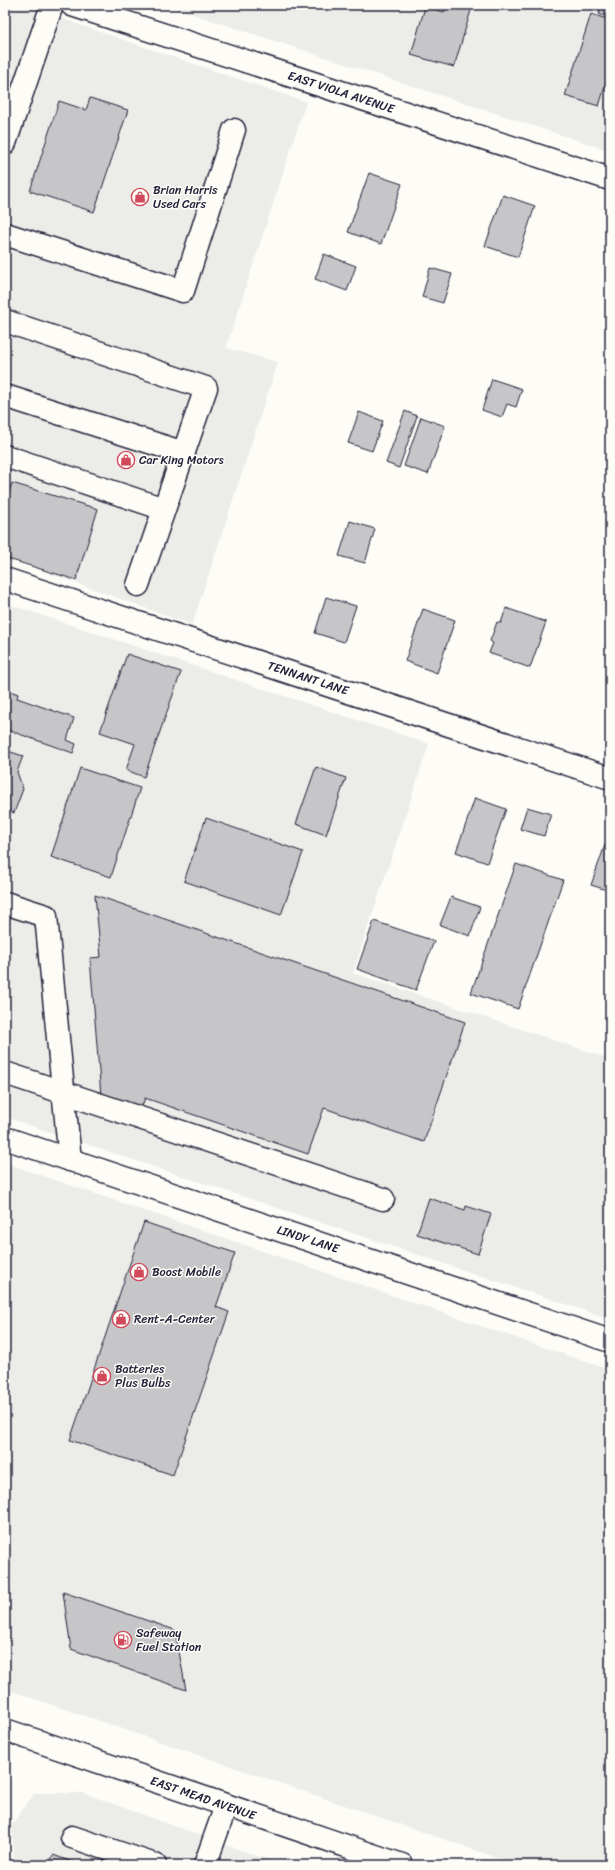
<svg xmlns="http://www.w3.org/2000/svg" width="615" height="1870" font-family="Sriracha,sans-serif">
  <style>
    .built { fill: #ecece9 }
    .building { fill: #c6c6c8; stroke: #22223b }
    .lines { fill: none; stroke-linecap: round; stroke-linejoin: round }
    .minor-casing { stroke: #22223b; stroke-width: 25 }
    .minor { stroke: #fdfcf7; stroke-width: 22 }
    .labels { text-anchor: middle; stroke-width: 3; stroke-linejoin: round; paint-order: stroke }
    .street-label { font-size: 12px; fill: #22223b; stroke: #fdfcf7 }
    .poi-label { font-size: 12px; fill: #22223b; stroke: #fdfcf7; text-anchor: start }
  </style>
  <rect width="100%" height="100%" fill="#fdfcf7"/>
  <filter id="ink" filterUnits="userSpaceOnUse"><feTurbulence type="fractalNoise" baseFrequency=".025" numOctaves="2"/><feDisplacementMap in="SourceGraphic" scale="8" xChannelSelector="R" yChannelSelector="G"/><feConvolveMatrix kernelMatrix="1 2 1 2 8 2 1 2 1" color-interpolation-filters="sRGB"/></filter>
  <g filter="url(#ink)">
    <g class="built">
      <polygon points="5,5 22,5 306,102 226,348 278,362 192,625 5,557"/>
      <polygon points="165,5 610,5 610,151"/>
      <polygon points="5,603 429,744 353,973 610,1059 610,1319 5,1117"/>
      <polygon points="5,1163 610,1370 610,1865 519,1865 12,1691 5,1687"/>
      <polygon points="35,1793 83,1793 282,1865 14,1865 12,1824"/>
    </g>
    <g class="building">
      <polygon points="446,5 464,5 472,7 454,67 411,55 425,7 444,12"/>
      <polygon points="602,5 610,5 610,18 599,14"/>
      <polygon points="591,14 610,20 610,70 599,106 565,96"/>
      <polygon points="90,98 128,110 94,212 30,191 59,101 86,110"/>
      <polygon points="369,173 402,184 381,244 348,232"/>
      <polygon points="503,195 535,206 518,257 485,246"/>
      <polygon points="324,254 356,266 347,291 315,279"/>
      <polygon points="430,268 452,274 443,303 422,297"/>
      <polygon points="492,379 522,389 516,407 507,404 502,417 482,410"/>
      <polygon points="405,411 417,416 399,468 386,463"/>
      <polygon points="359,412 383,421 372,451 348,443"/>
      <polygon points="421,417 445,426 428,474 404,466"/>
      <polygon points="12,483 98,509 76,580 5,558 5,519 8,509 5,508 5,505"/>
      <polygon points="350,521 375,529 365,563 339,556"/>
      <polygon points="326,597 356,606 344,642 315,633"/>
      <polygon points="506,608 546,622 530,668 489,653 493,643 490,641 497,622 501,623"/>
      <polygon points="423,609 455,620 437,673 405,661"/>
      <polygon points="127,654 181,672 144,777 126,770 135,744 100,732"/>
      <polygon points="5,689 18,694 17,698 74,718 67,740 76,744 73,753 5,729"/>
      <polygon points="5,750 23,756 17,772 23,789 14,813 5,809"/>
      <polygon points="316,767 346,778 326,835 296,824"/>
      <polygon points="80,768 140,788 111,877 51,857"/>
      <polygon points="475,798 506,809 487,863 456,852"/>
      <polygon points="527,807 551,814 544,836 520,829"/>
      <polygon points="206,818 303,852 281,915 184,881"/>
      <polygon points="605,845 610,846 610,891 591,885"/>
      <polygon points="516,864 563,880 518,1009 471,993"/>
      <polygon points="95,895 465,1022 424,1142 324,1108 308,1154 145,1098 141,1109 101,1096 90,958 101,957"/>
      <polygon points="451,897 480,907 470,936 440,925"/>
      <polygon points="374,921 434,941 416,990 357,969"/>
      <polygon points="429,1198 465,1210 466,1206 491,1214 478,1254 417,1234"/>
      <polygon points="144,1222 235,1253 216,1307 229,1312 173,1475 70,1440"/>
      <polygon points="63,1592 175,1630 186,1690 71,1649"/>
      <polygon points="53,1855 81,1865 49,1865"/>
    </g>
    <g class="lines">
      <defs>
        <g id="minor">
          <polyline points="72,5 610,179"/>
          <polyline points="5,143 52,5"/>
          <polyline points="5,234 183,291 234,130"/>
          <polyline points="5,321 206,388 138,585"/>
          <polyline points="5,396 184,453"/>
          <polyline points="5,456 164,509"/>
          <polyline points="5,579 610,778"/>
          <polyline points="5,903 46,916 70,1160"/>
          <polyline points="5,1073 383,1199"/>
          <polyline points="5,1138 610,1341"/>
          <polyline points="5,1730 402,1865"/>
          <polyline points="72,1837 155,1865"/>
          <polyline points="205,1865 226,1806"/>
        </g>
      </defs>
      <use href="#minor" class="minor-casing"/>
      <use href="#minor" class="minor"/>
    </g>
  </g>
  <defs>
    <symbol id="shop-ring" viewBox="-11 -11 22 22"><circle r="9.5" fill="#fdfcf7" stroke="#d1495b" stroke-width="1.5"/><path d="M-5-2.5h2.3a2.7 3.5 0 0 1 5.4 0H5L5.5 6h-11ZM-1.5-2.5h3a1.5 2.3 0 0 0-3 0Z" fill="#d1495b"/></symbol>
    <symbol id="fuel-ring" viewBox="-11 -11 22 22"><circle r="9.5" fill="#fdfcf7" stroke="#d1495b" stroke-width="1.5"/><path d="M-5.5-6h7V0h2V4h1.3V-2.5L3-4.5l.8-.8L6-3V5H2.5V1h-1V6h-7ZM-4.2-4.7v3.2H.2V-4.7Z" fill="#d1495b"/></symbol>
  </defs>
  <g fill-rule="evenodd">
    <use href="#shop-ring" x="130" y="187" width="20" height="20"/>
    <use href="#shop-ring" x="116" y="450" width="20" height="20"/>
    <use href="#shop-ring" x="129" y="1262" width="20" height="20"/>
    <use href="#shop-ring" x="111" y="1309" width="20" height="20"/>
    <use href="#shop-ring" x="92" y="1366" width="20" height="20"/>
    <use href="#fuel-ring" x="113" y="1630" width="20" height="20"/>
  </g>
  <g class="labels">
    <g class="street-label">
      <text transform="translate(341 92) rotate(18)" y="4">EAST VIOLA AVENUE</text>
      <text transform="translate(308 678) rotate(18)" y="4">TENNANT LANE</text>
      <text transform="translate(308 1239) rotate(18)" y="4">LINDY LANE</text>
      <text transform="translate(203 1798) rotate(19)" y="4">EAST MEAD AVENUE</text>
    </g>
    <g class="poi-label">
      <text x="153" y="194">Brian Harris<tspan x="153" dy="14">Used Cars</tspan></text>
      <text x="139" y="464">Car King Motors</text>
      <text x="152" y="1276">Boost Mobile</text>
      <text x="134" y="1323">Rent-A-Center</text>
      <text x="115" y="1373">Batteries<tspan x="115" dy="14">Plus Bulbs</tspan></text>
      <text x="136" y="1637">Safeway<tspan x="136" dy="14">Fuel Station</tspan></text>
    </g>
  </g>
  <rect width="615" height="1870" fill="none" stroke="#fdfcf7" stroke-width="20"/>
  <rect x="10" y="10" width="595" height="1850" fill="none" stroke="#22223b" stroke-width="1.5" filter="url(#ink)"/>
</svg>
